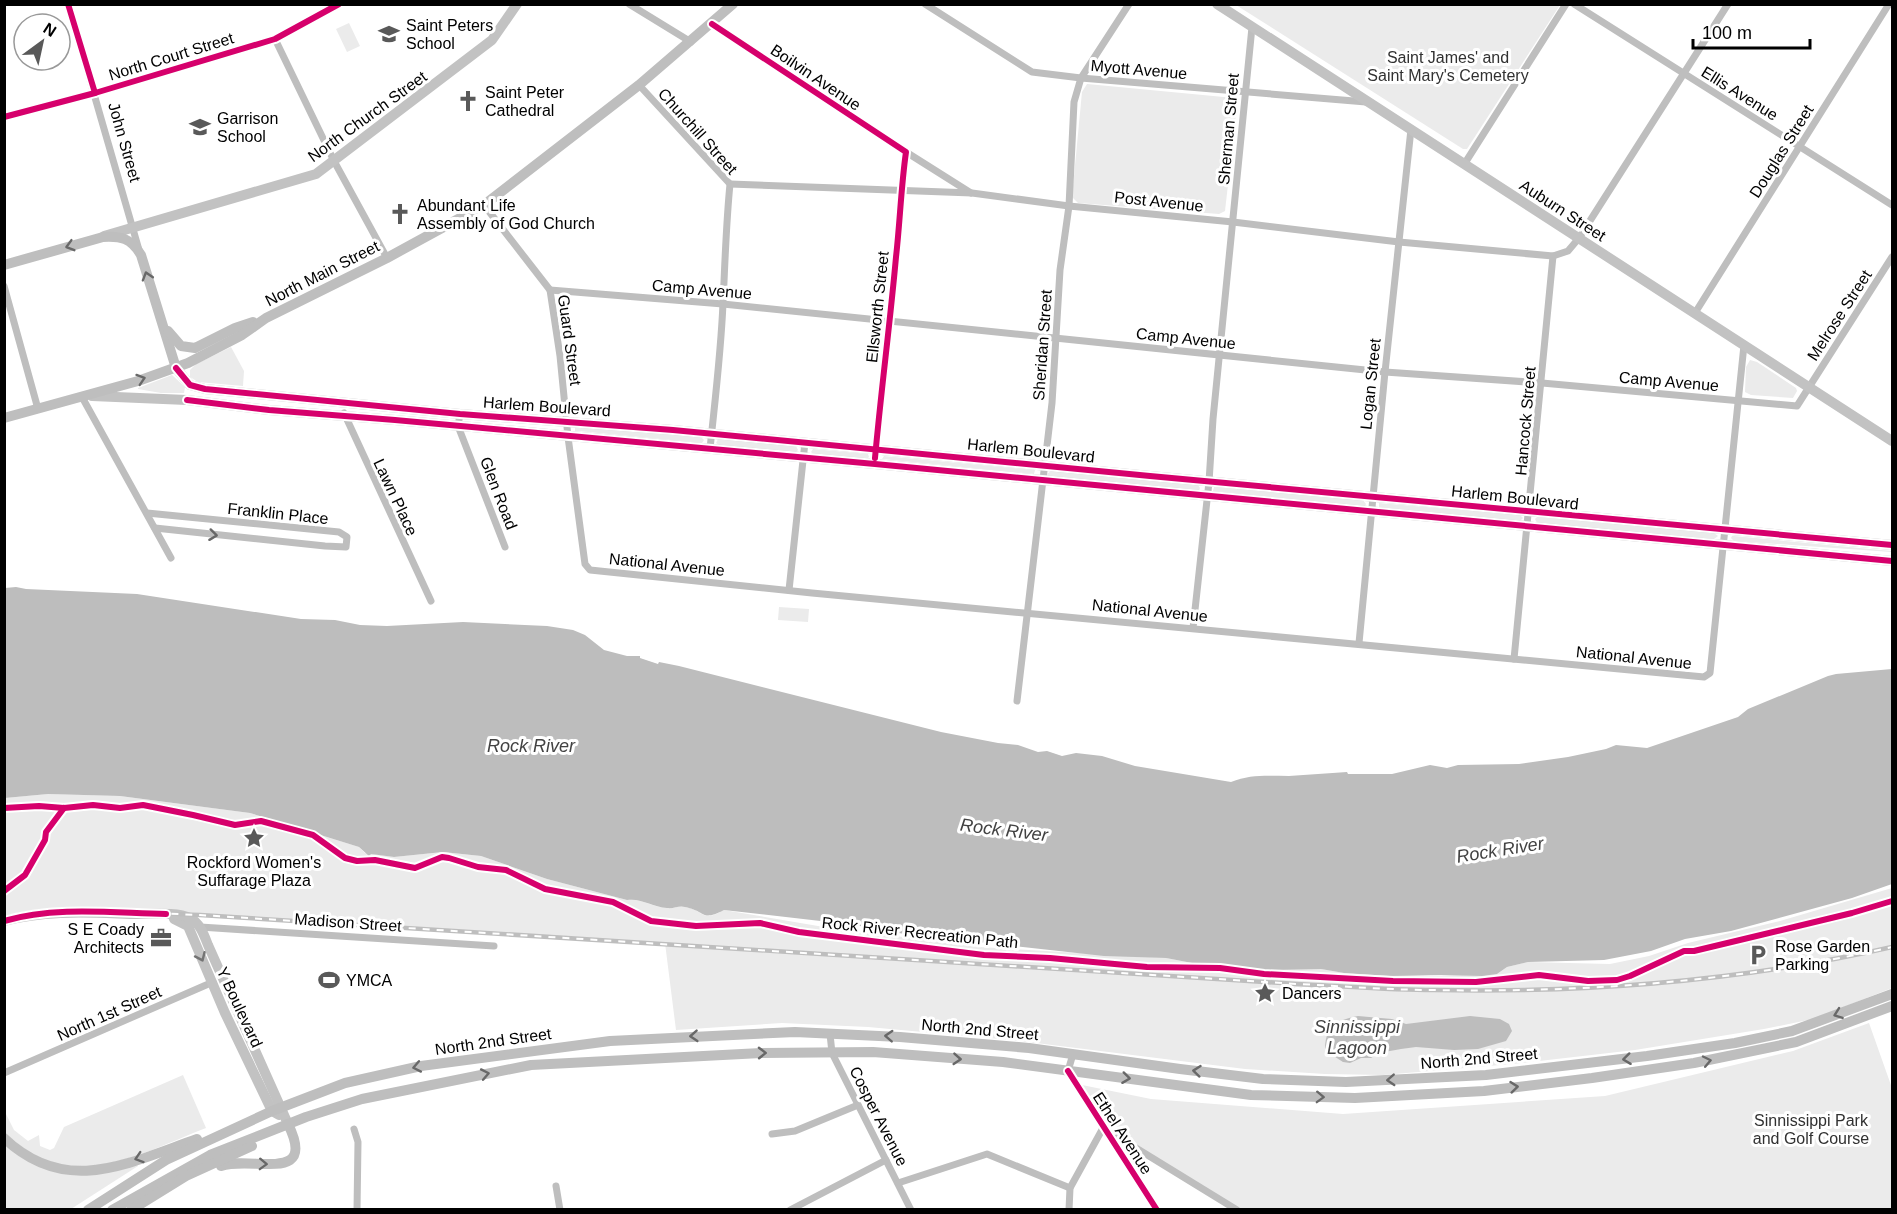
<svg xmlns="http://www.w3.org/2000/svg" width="1897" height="1214" font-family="Helvetica,sans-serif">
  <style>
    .green { fill: #ebebeb }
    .water { fill: #bdbdbd }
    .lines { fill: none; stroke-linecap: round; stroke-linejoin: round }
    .street { stroke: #bebebe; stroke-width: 7 }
    .secondary { stroke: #c2c2c2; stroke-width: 10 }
    .primary { stroke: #bebebe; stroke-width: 10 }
    .rail-casing { stroke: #bebebe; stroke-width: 4.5 }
    .rail { stroke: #fff; stroke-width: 2; stroke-dasharray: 7; stroke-linecap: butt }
    .cycleway-casing { stroke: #fff; stroke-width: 10 }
    .cycleway { stroke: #d6006c; stroke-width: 6 }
    .oneway { stroke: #686868 }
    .oneway2 { stroke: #747474 }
    .labels { text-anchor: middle; stroke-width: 6; stroke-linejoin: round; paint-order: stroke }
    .poi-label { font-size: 16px; fill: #000; stroke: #fff; text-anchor: start }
    .street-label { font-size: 16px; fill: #000; stroke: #fff }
    .park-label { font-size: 16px; fill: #313131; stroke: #fff }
    .water-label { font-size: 18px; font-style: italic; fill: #424242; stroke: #fff }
  </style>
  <rect width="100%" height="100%" fill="#fff"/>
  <g class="green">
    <polygon points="1236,5 1560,5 1467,149 1463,149"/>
    <polygon points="349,23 360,46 347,52 336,29"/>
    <polygon points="1087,84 1234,98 1237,105 1225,211 1219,214 1078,203 1072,197 1082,92"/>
    <polygon points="231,347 244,371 243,386 198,382 190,377 190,370 196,364"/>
    <polygon points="1750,360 1757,362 1796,388 1797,391 1793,398 1751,395 1745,392 1746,367"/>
    <polygon points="172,375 185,387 184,393 161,393 138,389 138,388"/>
    <polygon points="575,427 701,437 704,440 702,443 578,431 575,431"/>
    <polygon points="718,439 796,446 798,450 796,452 719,445 716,443"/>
    <polygon points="813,449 868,454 869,457 867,459 813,454 811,452"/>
    <polygon points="884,456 1035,470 1034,474 882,459"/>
    <polygon points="1051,471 1198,485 1200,488 1199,490 1048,476 1047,474"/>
    <polygon points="1214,487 1363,500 1366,504 1365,506 1213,491"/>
    <polygon points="1379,503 1520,515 1523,518 1520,521 1379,507"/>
    <polygon points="1537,517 1714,533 1718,536 1714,539 1537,523 1535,519"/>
    <polygon points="1732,536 1734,536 1892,551 1891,552 1734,541 1731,538"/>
    <polygon points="779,607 809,609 808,622 778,620"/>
    <path d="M48 794 120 796 250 813 359 847 365 853 394 857 443 852 481 856 547 879 627 900C642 898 651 907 667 908 673 909 679 905 685 907 706 911 701 923 724 910L818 926 980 947 1166 958 1213 967 1265 970 1310 967 1344 973 1429 976 1497 974 1507 967 1528 962 1610 964 1649 956 1688 943 1780 921 1892 888V988L1813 1019 1764 1029 1635 1050 1512 1064 1383 1075 1325 1074 1245 1069 1011 1040 868 1027 782 1023 676 1030 665 943 200 915 166 914 5 920V798Z"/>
    <polygon points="1869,1023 1892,1088 1892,1209 1237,1209 1103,1128 1082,1085 1151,1099 1343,1114 1605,1096 1793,1051"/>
    <path d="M183 1075 206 1128C154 1148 89 1185 34 1155 24 1149 14 1140 5 1133L4 1110 14 1130 28 1141 39 1135 40 1146 50 1150 54 1148 64 1127Z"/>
    <polygon points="4,1143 19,1156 38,1166 137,1164 138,1166 71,1209 5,1209"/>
  </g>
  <g class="water">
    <path d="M16 587 26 589 137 594 301 619 335 620 360 625 387 626 463 622 547 626 573 630 585 635 604 650 627 656H640V658L658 664 659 662 679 666 941 732 998 743 1018 745 1038 752 1047 751 1062 756 1076 753 1102 756 1135 766 1231 782C1251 774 1268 776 1289 776 1308 775 1328 773 1347 772L1348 774H1392L1430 765 1447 768 1458 765 1519 764 1568 757 1606 749 1616 745 1647 748 1738 717 1748 709 1828 676 1836 674 1892 669V884L1852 898 1731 931 1685 939 1651 951 1604 960 1528 962 1507 967 1497 974 1482 976 1441 975 1390 976 1344 973 1321 969 1265 970 1213 967 1166 958 1104 956 889 932 855 925 724 910C701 922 706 911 685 907 679 905 674 909 667 908 652 907 642 898 627 900L547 879 481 856 443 852 394 857 371 854 369 856 359 847 250 813 120 796 48 794 5 798V588Z"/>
    <path d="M1358 1016 1392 1019 1406 1024 1470 1016 1500 1019 1509 1024 1512 1031 1506 1041 1478 1049 1454 1050 1416 1047 1401 1049 1379 1053 1371 1058H1361L1350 1063 1343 1062 1329 1053 1325 1048C1326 1025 1338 1020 1358 1016Z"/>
  </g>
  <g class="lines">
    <g class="street">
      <polyline points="68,4 139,250"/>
      <polyline points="629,4 691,42"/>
      <polyline points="925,4 1032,72 1081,78 1366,102"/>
      <polyline points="1574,4 1892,205"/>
      <polyline points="712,24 906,152 971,193"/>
      <polyline points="275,39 334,161 387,258"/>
      <path d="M639 85 730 184C726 224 725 263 723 303 721 352 715 400 710 449"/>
      <polyline points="4,117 95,93 275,39 339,4"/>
      <polyline points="1465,163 1566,4"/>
      <polyline points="730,184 972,193 1069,206 1233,222 1399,242 1553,256 1568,251 1579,238 1728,4"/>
      <polyline points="484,205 550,290 560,356 568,437 585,564 590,570 812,593 1704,677 1710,673 1744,345"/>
      <polyline points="4,286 38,409"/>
      <polyline points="550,290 723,304 1385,372 1542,383 1797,406 1892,257"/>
      <polyline points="1695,313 1889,4"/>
      <polyline points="82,397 171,558"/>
      <polyline points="344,413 431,601"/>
      <polyline points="460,414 458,426 505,547"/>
      <path d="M875 464C881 395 889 327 896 258 900 223 901 188 906 152"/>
      <polyline points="147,513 339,532 347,537 346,547 325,546 155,528"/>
      <polyline points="789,590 805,442"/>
      <polyline points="1193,628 1209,482 1213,419 1252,27"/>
      <polyline points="1359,643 1385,372 1411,129"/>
      <polyline points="1514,659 1553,256"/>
      <polyline points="1017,701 1052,403 1060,270 1069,206 1074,102 1081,78 1129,4"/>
      <polyline points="200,927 494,946"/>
      <polyline points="830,1034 832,1053 911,1210"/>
      <polyline points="1073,1054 1068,1071 1157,1210"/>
      <polyline points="4,1073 213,982"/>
      <polyline points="354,1129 358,1142 357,1210"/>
      <polyline points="1105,1129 1237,1210"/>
      <polyline points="772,1134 795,1131 858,1105"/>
      <polyline points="898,1183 987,1154 1070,1188"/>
      <polyline points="556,1186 560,1210"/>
      <polyline points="790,1210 886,1160"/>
      <polyline points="1069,1210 1070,1188 1103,1128"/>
    </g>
    <g class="secondary">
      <polyline points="1217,4 1892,441"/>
      <polyline points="104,236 316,174 492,40 517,4"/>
      <polyline points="176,368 190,385 205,389 460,414 673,430 1150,476 1892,545"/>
      <polyline points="92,396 187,400 269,410 395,420 875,464 1892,561"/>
      <polyline points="174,919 188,926 225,1013 272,1111 279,1115"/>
      <path d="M4 921C48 909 94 913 139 914 153 914 178 912 190 918 200 923 204 935 208 945L288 1124"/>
    </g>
    <g class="primary">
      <path d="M4 265 103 237C121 236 131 238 141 255L176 368"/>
      <polyline points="168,331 181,346 195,348 235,328 253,322"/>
      <polyline points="4,418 138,381 188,363 242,335 266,318 387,258 484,205 639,85 733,4"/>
      <path d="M4 1138C66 1197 128 1163 197 1139"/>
      <path d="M221 1166C251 1155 318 1185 288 1124"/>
      <polyline points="88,1210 166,1160 272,1111 345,1083 421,1066 610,1041 795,1032 900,1037 1029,1048 1180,1069 1263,1079 1346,1082 1486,1075 1647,1056 1735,1043 1792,1031 1892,994"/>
      <polyline points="112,1210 210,1155 306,1117 362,1099 531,1065 761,1053 873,1052 1003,1062 1251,1095 1355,1098 1484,1091 1592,1078 1694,1063 1796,1042 1892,1006"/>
      <polyline points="131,1210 186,1176 252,1146"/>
    </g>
    <defs>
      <path id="rail" d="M4 920C66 903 137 913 200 915L1297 984C1343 986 1388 990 1434 990 1587 993 1743 981 1892 947"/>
    </defs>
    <use href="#rail" class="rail-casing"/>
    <use href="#rail" class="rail"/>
    <defs>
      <g id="cycleway">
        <polyline points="68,4 95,93"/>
        <path d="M712 24 906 152C901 187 900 222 896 257 890 324 881 391 875 458"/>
        <polyline points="4,117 95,93 275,39 339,4"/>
        <polyline points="176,368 190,385 205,389 460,414 673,430 1150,476 1892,545"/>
        <polyline points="187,400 269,410 395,420 875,464 1892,561"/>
        <polyline points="4,808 39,806 64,808 93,805 120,808 143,805 193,815 235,825 261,821 313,835 345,858 357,861 375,860 415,868 442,857 449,858 478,867 506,870 545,889 613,902 651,921 696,926 760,923 799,932 984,955 1050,958 1147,967 1220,968 1264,974 1393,981 1476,982 1539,975 1588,981 1617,980 1630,976 1684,951 1694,951 1852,913 1892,901"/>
        <polyline points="4,891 25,875 45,840 46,832 64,808"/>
        <path d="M4 921C56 906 112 913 166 914"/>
        <polyline points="1068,1071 1157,1210"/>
      </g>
    </defs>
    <use href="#cycleway" class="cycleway-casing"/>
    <use href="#cycleway" class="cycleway"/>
  </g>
  <defs><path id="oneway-chevron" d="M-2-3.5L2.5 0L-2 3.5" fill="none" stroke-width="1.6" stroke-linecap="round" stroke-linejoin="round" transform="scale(1.5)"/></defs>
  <g class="oneway">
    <use href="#oneway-chevron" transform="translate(70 246) rotate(164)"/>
    <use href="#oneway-chevron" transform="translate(147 276) rotate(-107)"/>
    <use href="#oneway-chevron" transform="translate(141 379) rotate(-18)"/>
    <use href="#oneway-chevron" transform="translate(213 535) rotate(7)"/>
    <use href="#oneway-chevron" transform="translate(1838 1014) rotate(160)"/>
    <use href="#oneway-chevron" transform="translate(694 1036) rotate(176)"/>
    <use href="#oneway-chevron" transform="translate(889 1036) rotate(-177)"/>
    <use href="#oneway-chevron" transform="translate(762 1053) rotate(-1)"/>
    <use href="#oneway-chevron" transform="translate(957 1059) rotate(4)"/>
    <use href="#oneway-chevron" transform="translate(1627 1059) rotate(173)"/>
    <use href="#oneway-chevron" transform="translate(1707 1061) rotate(-12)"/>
    <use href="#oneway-chevron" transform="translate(417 1067) rotate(169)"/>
    <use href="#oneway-chevron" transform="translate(1197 1071) rotate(-174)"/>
    <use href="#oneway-chevron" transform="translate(485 1074) rotate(-11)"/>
    <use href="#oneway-chevron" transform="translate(1126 1078) rotate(7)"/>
    <use href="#oneway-chevron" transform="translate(1391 1080) rotate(177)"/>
    <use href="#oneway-chevron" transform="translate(1514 1087) rotate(-6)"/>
    <use href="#oneway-chevron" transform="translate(1320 1097) rotate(2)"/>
    <use href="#oneway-chevron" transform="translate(139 1158) rotate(162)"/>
    <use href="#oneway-chevron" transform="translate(263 1164) rotate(2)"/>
  </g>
  <use class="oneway2" href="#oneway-chevron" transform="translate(201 957) rotate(66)"/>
  <defs>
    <symbol id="school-bare" viewBox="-9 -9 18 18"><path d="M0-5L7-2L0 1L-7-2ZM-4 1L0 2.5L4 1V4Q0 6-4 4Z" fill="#595959" stroke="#fff" stroke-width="2.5" paint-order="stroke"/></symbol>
    <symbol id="church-bare" viewBox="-9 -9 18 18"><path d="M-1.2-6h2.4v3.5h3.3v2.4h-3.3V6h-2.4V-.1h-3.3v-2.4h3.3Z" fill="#595959" stroke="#fff" stroke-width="2.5" paint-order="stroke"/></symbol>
    <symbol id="sight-bare" viewBox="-9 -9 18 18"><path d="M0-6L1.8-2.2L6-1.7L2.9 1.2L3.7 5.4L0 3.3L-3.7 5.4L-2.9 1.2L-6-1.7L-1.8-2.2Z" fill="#595959" stroke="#fff" stroke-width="2.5" paint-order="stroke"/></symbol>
    <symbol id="office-bare" viewBox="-9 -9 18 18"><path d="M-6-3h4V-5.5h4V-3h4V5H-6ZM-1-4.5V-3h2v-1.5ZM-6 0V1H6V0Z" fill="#595959" stroke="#fff" stroke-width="2.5" paint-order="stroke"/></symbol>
    <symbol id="parking-bare" viewBox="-9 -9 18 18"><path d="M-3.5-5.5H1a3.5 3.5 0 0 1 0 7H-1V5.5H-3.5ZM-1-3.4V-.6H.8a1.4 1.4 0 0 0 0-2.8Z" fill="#595959" stroke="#fff" stroke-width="2.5" paint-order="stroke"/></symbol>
    <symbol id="stadium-bare" viewBox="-9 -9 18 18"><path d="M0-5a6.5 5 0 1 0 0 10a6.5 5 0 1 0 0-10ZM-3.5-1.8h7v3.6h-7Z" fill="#595959" stroke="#fff" stroke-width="2.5" paint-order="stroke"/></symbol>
  </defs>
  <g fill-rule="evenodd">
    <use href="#school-bare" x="374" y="19" width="30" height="30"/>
    <use href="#church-bare" x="453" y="86" width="30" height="30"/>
    <use href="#school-bare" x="185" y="112" width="30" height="30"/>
    <use href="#church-bare" x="385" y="199" width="30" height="30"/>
    <use href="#sight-bare" x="239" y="823" width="30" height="30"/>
    <use href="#office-bare" x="146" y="923" width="30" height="30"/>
    <use href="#parking-bare" x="1743" y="940" width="30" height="30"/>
    <use href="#stadium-bare" x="314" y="965" width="30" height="30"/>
    <use href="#sight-bare" x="1250" y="978" width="30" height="30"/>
  </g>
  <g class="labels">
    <g class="poi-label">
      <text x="406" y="31">Saint Peters<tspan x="406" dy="18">School</tspan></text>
      <text x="485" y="98">Saint Peter<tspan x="485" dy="18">Cathedral</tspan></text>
      <text x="217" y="124">Garrison<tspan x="217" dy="18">School</tspan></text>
      <text x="417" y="211">Abundant Life<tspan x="417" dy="18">Assembly of God Church</tspan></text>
      <text x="254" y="868" text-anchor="middle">Rockford Women's<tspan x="254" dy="18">Suffarage Plaza</tspan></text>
      <text x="144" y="935" text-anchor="end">S E Coady<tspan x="144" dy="18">Architects</tspan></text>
      <text x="1775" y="952">Rose Garden<tspan x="1775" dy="18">Parking</tspan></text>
      <text x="346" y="986">YMCA</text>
      <text x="1282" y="999">Dancers</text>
    </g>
    <g class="street-label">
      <text transform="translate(171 56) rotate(-17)" y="6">North Court Street</text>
      <text transform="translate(1139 69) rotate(5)" y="6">Myott Avenue</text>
      <text transform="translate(816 77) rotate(34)" y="6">Boilvin Avenue</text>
      <text transform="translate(1740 93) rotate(32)" y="6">Ellis Avenue</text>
      <text transform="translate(367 116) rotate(-36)" y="6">North Church Street</text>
      <text transform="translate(1228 129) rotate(-85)" y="6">Sherman Street</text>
      <text transform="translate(698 131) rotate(48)" y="6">Churchill Street</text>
      <text transform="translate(125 142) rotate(74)" y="6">John Street</text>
      <text transform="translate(1781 151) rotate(-58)" y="6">Douglas Street</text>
      <text transform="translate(1159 201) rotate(6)" y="6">Post Avenue</text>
      <text transform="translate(1563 210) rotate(33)" y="6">Auburn Street</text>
      <text transform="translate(322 273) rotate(-27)" y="6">North Main Street</text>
      <text transform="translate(702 289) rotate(5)" y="6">Camp Avenue</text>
      <text transform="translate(877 307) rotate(-84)" y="6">Ellsworth Street</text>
      <text transform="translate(1839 315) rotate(-57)" y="6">Melrose Street</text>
      <text transform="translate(1186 338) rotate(6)" y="6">Camp Avenue</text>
      <text transform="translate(570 340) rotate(82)" y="6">Guard Street</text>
      <text transform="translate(1042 345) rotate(-86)" y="6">Sheridan Street</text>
      <text transform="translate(1669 381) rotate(5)" y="6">Camp Avenue</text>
      <text transform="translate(1370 384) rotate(-84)" y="6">Logan Street</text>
      <text transform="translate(547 406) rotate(4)" y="6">Harlem Boulevard</text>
      <text transform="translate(1525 421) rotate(-85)" y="6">Hancock Street</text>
      <text transform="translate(1031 450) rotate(6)" y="6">Harlem Boulevard</text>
      <text transform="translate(499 493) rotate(69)" y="6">Glen Road</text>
      <text transform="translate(396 497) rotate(65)" y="6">Lawn Place</text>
      <text transform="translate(1515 497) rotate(6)" y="6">Harlem Boulevard</text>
      <text transform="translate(278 513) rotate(6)" y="6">Franklin Place</text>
      <text transform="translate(667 564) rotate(6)" y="6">National Avenue</text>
      <text transform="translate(1150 610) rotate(6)" y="6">National Avenue</text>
      <text transform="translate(1634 657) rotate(6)" y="6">National Avenue</text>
      <text transform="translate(348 922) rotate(4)" y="6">Madison Street</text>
      <text transform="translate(920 932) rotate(6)" y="6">Rock River Recreation Path</text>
      <text transform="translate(240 1007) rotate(65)" y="6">Y Boulevard</text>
      <text transform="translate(109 1013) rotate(-24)" y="6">North 1st Street</text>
      <text transform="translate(980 1029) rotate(5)" y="6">North 2nd Street</text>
      <text transform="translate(493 1041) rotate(-8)" y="6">North 2nd Street</text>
      <text transform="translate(1479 1058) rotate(-5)" y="6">North 2nd Street</text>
      <text transform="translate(879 1116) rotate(63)" y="6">Cosper Avenue</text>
      <text transform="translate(1123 1133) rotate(57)" y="6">Ethel Avenue</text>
    </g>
    <g class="park-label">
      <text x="1448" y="63">Saint James' and<tspan x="1448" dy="18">Saint Mary's Cemetery</tspan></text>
      <text x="1811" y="1126">Sinnissippi Park<tspan x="1811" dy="18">and Golf Course</tspan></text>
    </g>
    <g class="water-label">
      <text x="531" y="752">Rock River</text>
      <text transform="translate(1004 830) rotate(7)" y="6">Rock River</text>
      <text transform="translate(1500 850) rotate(-9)" y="6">Rock River</text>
      <text x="1357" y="1033">Sinnissippi<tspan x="1357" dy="21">Lagoon</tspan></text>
    </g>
  </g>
  <rect width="1897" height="1214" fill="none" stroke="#000000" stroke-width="12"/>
  <g transform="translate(42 42) rotate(33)"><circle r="28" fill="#ffffff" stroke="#999999" stroke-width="1.5"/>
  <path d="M0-4.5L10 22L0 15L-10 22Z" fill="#595959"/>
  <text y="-9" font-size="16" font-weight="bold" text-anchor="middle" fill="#000000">N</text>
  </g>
  <path d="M1693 39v9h117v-9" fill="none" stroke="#000000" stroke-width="3"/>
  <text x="1702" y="39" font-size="18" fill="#000000" stroke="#ffffff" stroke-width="4.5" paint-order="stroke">100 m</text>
</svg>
